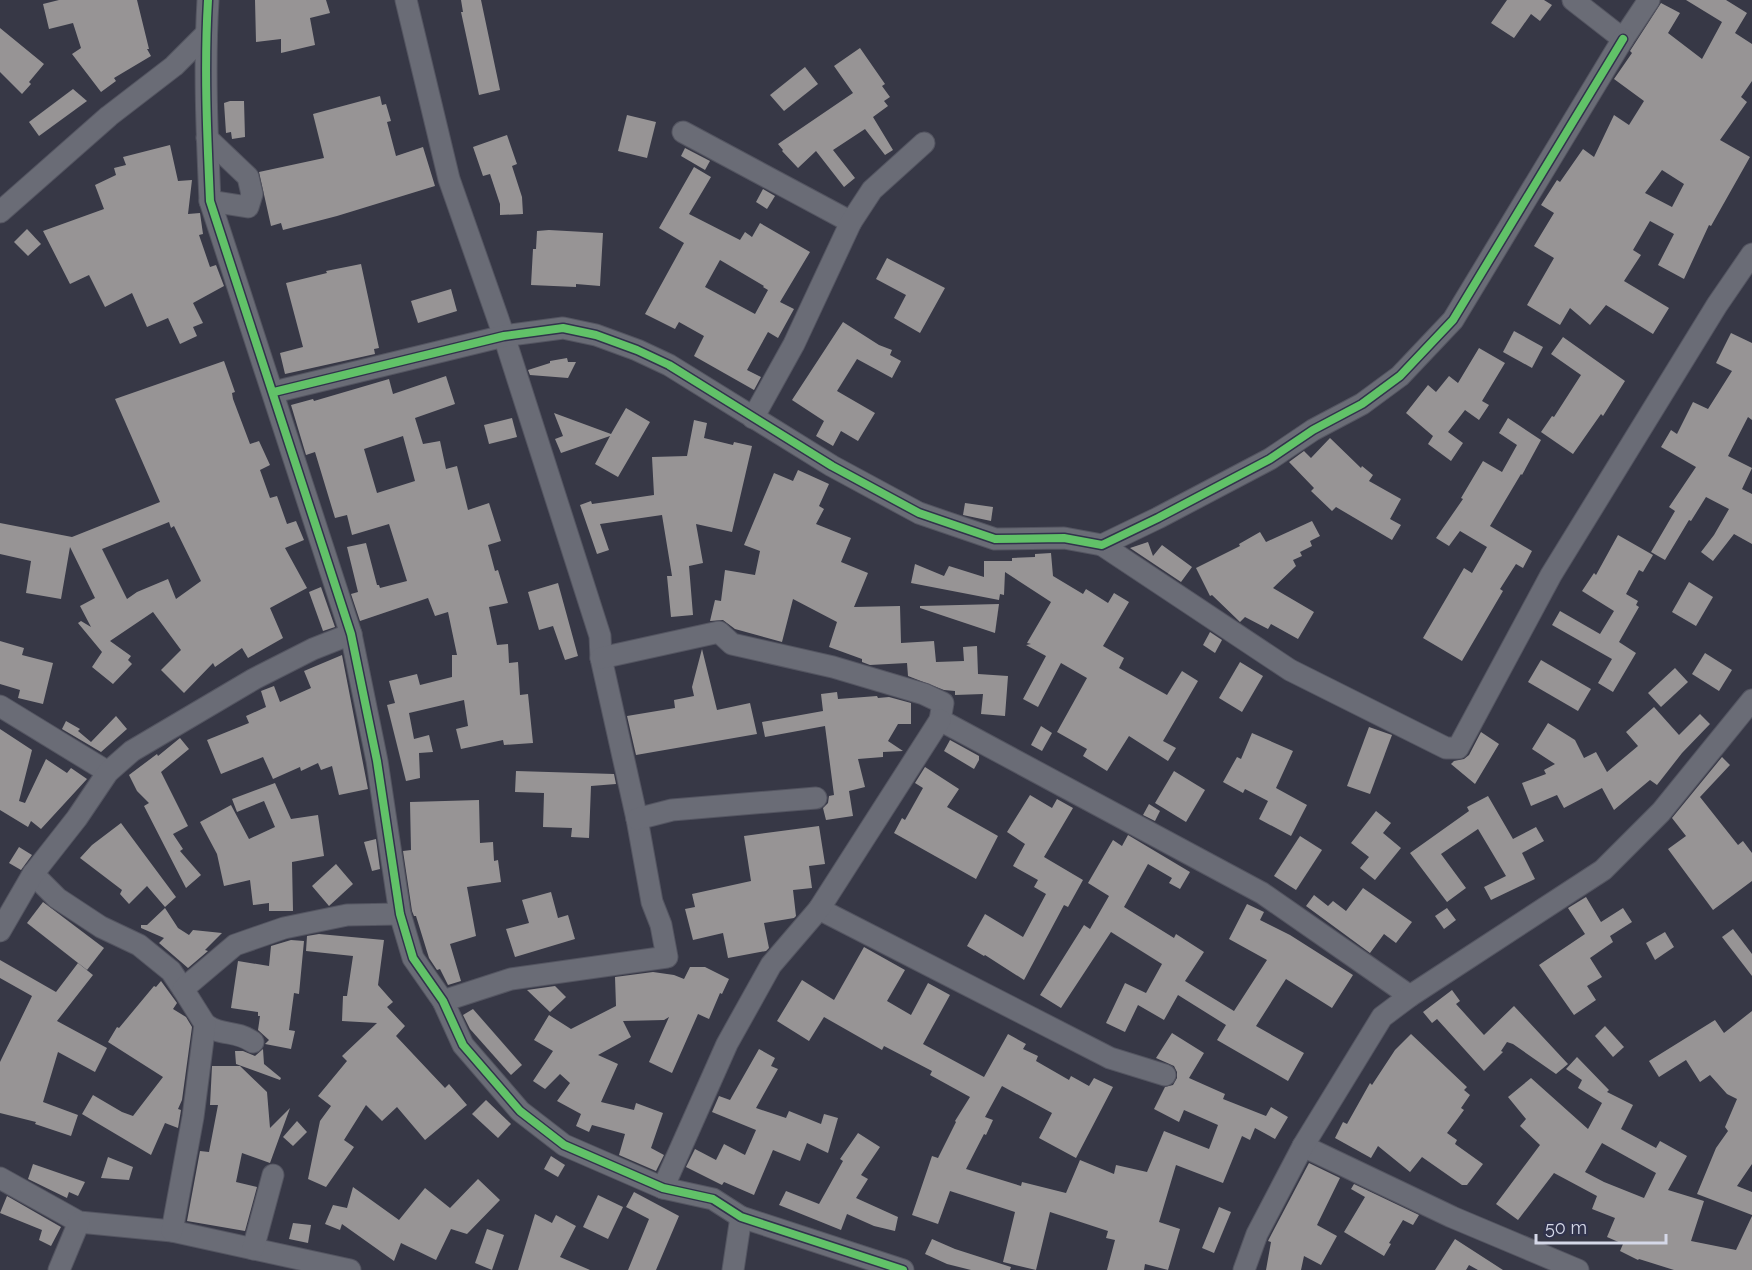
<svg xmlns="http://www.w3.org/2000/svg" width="1752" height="1270" font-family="Raleway,sans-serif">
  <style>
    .building { fill: #979495; fill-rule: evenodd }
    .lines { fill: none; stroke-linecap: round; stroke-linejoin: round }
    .minor-casing { stroke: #545561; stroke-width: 23 }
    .minor { stroke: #6a6c76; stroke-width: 21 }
    .cycleway-casing { stroke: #31334c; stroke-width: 11 }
    .cycleway { stroke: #61c268; stroke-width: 8 }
  </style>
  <rect width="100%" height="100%" fill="#373846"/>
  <g class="building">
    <polygon points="59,0 137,0 149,49 147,49 151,56 114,78 116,81 101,92 72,54 81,48 73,23 49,29 43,4"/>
    <polygon points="255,0 326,0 330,13 310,18 315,45 281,53 281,39 256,42"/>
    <polygon points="461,0 481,0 500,90 479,95 461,12 463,12"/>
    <polygon points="1507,0 1544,0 1552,5 1540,21 1531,14 1514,38 1491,23"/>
    <path d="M1686 0H1726L1747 13 1735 33 1752 44V81L1741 97 1747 102 1720 140 1750 157 1711 226 1709 225 1684 279 1658 265 1674 234 1650 221 1633 250 1641 255 1624 281 1669 308 1653 334 1606 305 1590 325 1570 308 1560 325 1527 305 1554 258 1534 246 1554 213 1541 205 1557 180 1560 182 1583 149 1594 157 1614 115 1629 125 1644 101 1614 79 1632 53 1630 51 1661 3 1680 13 1668 33 1702 59 1722 22ZM1662 170 1684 184 1672 207 1645 193Z"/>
    <polygon points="0,28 44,64 29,82 31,84 22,94 0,72"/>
    <polygon points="860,48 885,84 882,86 890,97 884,101 888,106 873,117 893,150 885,155 865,129 833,150 855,178 844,187 816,151 798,168 782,151 783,150 778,144 853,93 834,66"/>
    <polygon points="805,67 818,84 784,111 770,95"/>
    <polygon points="73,89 87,101 39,136 29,122"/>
    <polygon points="380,96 382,105 386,104 391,121 387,122 396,156 423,147 435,186 337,216 283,230 281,223 271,226 259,172 324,158 313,114"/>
    <polygon points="230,101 244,101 245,137 232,139 231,132 226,133 224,103"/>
    <polygon points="627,115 656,122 647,158 618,151"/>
    <polygon points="507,135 517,164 512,166 522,197 523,214 500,215 500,204 490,174 483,176 473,147"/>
    <polygon points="170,145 178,181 192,180 188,214 200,213 203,234 199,235 210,267 216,265 224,286 193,303 203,323 193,327 197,336 180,344 168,318 147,327 132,293 105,307 89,275 70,284 43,231 104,209 95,185 116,175 114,168 126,165 123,157"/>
    <polygon points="685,148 710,161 705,170 681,156"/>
    <path d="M694 167 711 177 689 214 740 240 745 232 752 237 760 223 810 252 780 302 794 309 778 338 768 332 747 370 761 377 754 390 694 356 704 336 679 322 675 329 645 314 684 243 659 228ZM720 260 764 286 763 287 768 290 755 314 705 287Z"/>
    <polygon points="763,189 775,196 767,209 756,202"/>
    <polygon points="27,229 41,244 28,256 14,242"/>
    <polygon points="549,230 603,233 600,286 576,284 576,287 531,285 533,249 536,249 537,231"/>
    <polygon points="887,258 945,288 920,333 894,318 906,295 876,279"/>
    <polygon points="361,264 379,348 374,349 375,354 285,374 280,353 303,347 286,283 327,273 326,271"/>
    <polygon points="451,289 457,311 418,323 411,301"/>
    <polygon points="843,322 879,345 892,350 890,355 901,361 892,378 857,359 837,391 875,413 858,441 841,431 833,446 816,436 824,421 792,400"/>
    <polygon points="1514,331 1543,347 1532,368 1503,352"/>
    <polygon points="1731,333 1752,343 1752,420 1748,417 1728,456 1752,468 1742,489 1752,494 1752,544 1734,534 1713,561 1701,552 1714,535 1729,509 1706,497 1691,521 1689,520 1665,560 1651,552 1675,511 1669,507 1696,467 1661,447 1671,430 1677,434 1693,402 1708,409 1732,371 1716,363"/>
    <polygon points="1563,337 1625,381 1603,416 1601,414 1573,454 1541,432 1552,416 1554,417 1581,375 1551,354"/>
    <polygon points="1479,348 1505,363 1482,401 1489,405 1479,420 1465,410 1448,432 1463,443 1451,461 1428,444 1433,436 1406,413 1428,385 1436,392 1449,376 1458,383"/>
    <polygon points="567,358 568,362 576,362 568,378 530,375 528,370 550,363 550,361"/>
    <path d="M224 361 235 392 232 393 233 399 250 444 259 441 270 465 260 470 270 498 277 496 287 524 296 521 304 540 285 548 307 588 270 608 283 638 248 658 242 648 215 667 213 663 184 693 161 670 181 650 153 612 110 641 131 656 128 660 132 664 113 684 92 667 102 652 78 623 81 621 91 627 80 606 95 598 70 547 61 599 26 593 31 561 0 554V523L72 537 160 502 115 399ZM169 522 171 528 174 526 201 581 176 599 168 579 137 592 127 599 102 549Z"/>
    <path d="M446 376 455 404 415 418 423 444 440 441 446 469 457 466 468 510 489 503 501 541 488 545 495 571 498 570 508 603 489 607 497 645 508 644 509 663 518 662 520 695 528 694 533 743 504 745 503 740 461 749 456 729 468 726 464 700 409 713 414 739 429 735 433 752 419 753 420 778 406 781 387 705 395 703 389 681 417 674 420 685 452 677V655H457L448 612 435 616 428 598 360 621 351 594 358 592 347 547 366 543 377 585H379L380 588 407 581 389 524 352 535 347 515 335 518 315 452 306 455 291 405 313 399 314 401 389 379 393 394ZM403 436 415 481 377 493 364 449Z"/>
    <polygon points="626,408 650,422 618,477 595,464 610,436 561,453 555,439 563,436 554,413 611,434"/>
    <polygon points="512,418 517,437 489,444 484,425"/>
    <polygon points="1508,418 1541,440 1522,475 1521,474 1490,526 1532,551 1523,568 1516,564 1500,589 1503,591 1462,661 1423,638 1464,568 1472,573 1487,547 1460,531 1449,546 1436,538 1463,499 1461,498 1483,461 1502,472 1517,445 1499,433"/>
    <polygon points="694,420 707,423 704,438 733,445 734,442 752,446 732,532 696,524 703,563 689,566 693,615 671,617 667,576 672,576 662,515 600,524 609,550 597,554 580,505 591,501 592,504 654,495 652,457 687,456"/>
    <polygon points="1330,438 1361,468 1362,466 1373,475 1369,481 1401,499 1390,519 1401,525 1392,540 1336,507 1332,511 1311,491 1314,488 1289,462 1304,451 1311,458"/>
    <polygon points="798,470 829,484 819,506 824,509 816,524 851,538 841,562 868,573 854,607 900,606 901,643 934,641 936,662 964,661 963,647 977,646 978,674 1008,676 1005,716 981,714 983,694 955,695 955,691 944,690 908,676 907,663 870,665 862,662 862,659 829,647 837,622 793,599 782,642 735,629 723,620 710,621 715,600 721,601 725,570 755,575 760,551 744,545 774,473 793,481"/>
    <polygon points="965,503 993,507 991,521 963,515"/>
    <polygon points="1312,521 1320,536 1310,541 1312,546 1300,552 1302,556 1293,560 1296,566 1273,588 1314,612 1298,639 1271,624 1268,629 1245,617 1240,622 1212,595 1210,596 1196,568 1240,546 1239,544 1260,532 1266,542"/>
    <polygon points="1618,535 1653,555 1643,572 1639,570 1626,594 1638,601 1636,605 1639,607 1619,642 1636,653 1613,692 1598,683 1612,659 1552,625 1560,611 1600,634 1614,611 1582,591 1594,573 1596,575"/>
    <polygon points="1148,542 1153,556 1162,545 1192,567 1181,582 1130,548"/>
    <polygon points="1051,553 1053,576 1083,594 1086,589 1108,603 1114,593 1129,602 1103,646 1124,658 1119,668 1167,695 1182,671 1198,681 1163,741 1176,748 1168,761 1129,736 1107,771 1083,756 1087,749 1057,732 1087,678 1061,663 1038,707 1023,699 1046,656 1026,645 1031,644 1027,643 1051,602 1005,572 1004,595 1000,594 999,600 911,583 915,564 944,576 949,566 984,577 984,561 1012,561 1012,558 1035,557 1035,554"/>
    <polygon points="1689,582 1713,597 1696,626 1672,612"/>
    <polygon points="558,583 578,656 565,660 553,626 539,630 528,592"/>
    <polygon points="321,587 335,627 323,631 309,592"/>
    <polygon points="999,604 995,633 920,608 920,606"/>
    <polygon points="1210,632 1222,640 1215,653 1203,645"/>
    <polygon points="0,641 24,648 22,655 53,663 43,704 18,698 20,690 0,684"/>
    <polygon points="702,649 717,710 750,703 757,734 636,755 627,716 675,708 674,700 694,696 692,687"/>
    <polygon points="1705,653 1732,670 1719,691 1692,674"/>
    <polygon points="342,655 368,789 339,795 332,766 321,770 318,763 301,771 300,767 273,779 263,757 221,774 207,740 249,723 246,716 266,707 261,691 274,686 280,702 311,688 304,671"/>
    <polygon points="1541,660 1591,689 1578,711 1528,682"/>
    <polygon points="1240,662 1263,676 1242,712 1219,698"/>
    <polygon points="1675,668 1688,682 1661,707 1648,693"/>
    <polygon points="837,692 838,699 877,696 878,698 889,697 911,703 911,724 898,724 888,741 903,751 883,752 883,757 858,759 865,787 849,791 853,816 826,820 823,808 828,803 829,796 834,795 825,726 765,737 762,722 823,711 821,694"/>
    <polygon points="1654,707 1679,735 1700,714 1710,724 1682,753 1657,785 1650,780 1614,810 1602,788 1564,808 1557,795 1531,806 1522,783 1546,774 1544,770 1555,764 1532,749 1548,723 1575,740 1584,758 1596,752 1607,772 1638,746 1626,732"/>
    <polygon points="116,716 127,729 101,752 62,729 66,721 80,729 78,731 91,742"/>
    <polygon points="1041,726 1052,733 1042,751 1031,745"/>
    <polygon points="1369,727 1392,735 1370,794 1347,786"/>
    <polygon points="0,729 32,750 19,801 25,803 46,759 67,773 71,768 87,779 41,829 31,821 28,827 0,810"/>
    <polygon points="1481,732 1499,744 1475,784 1451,764 1454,761 1464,759 1469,755"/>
    <polygon points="1252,733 1293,751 1276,788 1307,805 1291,836 1259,819 1268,801 1245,789 1243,793 1223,782 1237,757 1241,759"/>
    <polygon points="180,738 189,749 161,772 188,826 173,834 183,849 180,851 201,875 186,888 144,806 149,803 137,791 129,775 157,754 158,756"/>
    <polygon points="950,740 979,756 979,760 974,769 944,751"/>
    <polygon points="1722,757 1730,765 1700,797 1738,845 1743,841 1752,853 1752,881 1713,910 1668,849 1686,836 1672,818"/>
    <polygon points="925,767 959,789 947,807 998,836 976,879 894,833 902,818 905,820 923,788 915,783"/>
    <polygon points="516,771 614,774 616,784 591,786 589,838 571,837 572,828 543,827 544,793 515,792"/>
    <polygon points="1174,771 1205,790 1186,822 1155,803"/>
    <polygon points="275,783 291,819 318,815 324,856 292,862 293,911 269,911 269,903 253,905 250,880 224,886 217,854 200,822 231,805 249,839 275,827 264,801 237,812 232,799"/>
    <polygon points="1030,795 1052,808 1057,799 1073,808 1044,857 1083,880 1068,907 1064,905 1024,980 985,955 984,956 967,946 985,914 1023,937 1046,894 1034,887 1038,880 1013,866 1025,844 1007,832"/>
    <polygon points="1488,796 1513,839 1536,827 1544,841 1522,853 1535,879 1491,900 1484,887 1506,876 1478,829 1441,854 1466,888 1447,902 1410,853 1469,811 1467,807"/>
    <polygon points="479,800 480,843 493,842 494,861 498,860 501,882 467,887 476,936 450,944 461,981 448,985 440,969 437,970 429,958 416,916 414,916 412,911 403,851 411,850 410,802"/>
    <polygon points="1149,804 1160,811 1155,821 1143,815"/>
    <polygon points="1376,811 1391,823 1383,833 1401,848 1375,880 1360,868 1369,857 1351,843"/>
    <polygon points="121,823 176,897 165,907 147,886 129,904 120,894 122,890 80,858 92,845"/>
    <polygon points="819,826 825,864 809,866 812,888 793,890 796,916 794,918 764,923 769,948 766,951 728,958 723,933 693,940 685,909 695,907 692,894 751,881 744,836"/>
    <polygon points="1128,835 1190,872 1180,889 1169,883 1172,878 1148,864 1124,907 1174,938 1176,934 1204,952 1185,981 1234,1011 1267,960 1229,939 1247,904 1264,912 1260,920 1290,935 1353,975 1332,1008 1286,979 1256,1026 1304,1053 1288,1081 1217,1040 1226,1025 1178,995 1164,1020 1138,1005 1125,1032 1106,1023 1125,983 1146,993 1162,964 1111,932 1061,1008 1040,995 1084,925 1090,929 1109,896 1088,883 1113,840 1122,846"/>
    <polygon points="1300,836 1322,850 1296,890 1274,876"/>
    <polygon points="376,839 380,869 372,871 364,842"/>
    <polygon points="19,847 32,855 21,870 9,863"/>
    <polygon points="336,864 353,884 329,906 312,886"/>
    <polygon points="1363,888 1412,922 1396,943 1384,934 1370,953 1306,906 1314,895 1328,906 1333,901 1346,911"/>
    <polygon points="551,892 558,918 568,915 575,939 515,957 506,929 529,923 522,900"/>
    <polygon points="1586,897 1601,922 1623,908 1632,922 1610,936 1613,942 1590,958 1602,977 1587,986 1596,1000 1574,1015 1539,965 1585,934 1568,908"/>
    <polygon points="43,902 104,948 87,970 27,923"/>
    <polygon points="165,908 178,928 189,935 193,930 222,933 205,950 208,951 188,968 159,943 164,938 141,928 141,925 147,925"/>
    <polygon points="1447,908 1456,920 1444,929 1435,916"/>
    <polygon points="1733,929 1752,954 1752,976 1722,937"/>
    <polygon points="1665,932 1674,947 1655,960 1646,943"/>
    <polygon points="319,934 384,940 378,985 393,1002 387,1007 405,1026 396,1036 445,1088 449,1084 467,1105 425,1140 397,1107 382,1121 366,1105 344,1140 354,1147 326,1187 308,1179 320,1121 331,1106 318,1096 347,1061 342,1056 377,1023 342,1021 343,996 347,996 353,956 306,951 307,936"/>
    <polygon points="291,940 304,941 299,994 294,993 289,1030 295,1031 291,1049 265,1044 269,1040 258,1030 260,1016 258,1016 258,1012 231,1008 238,961 269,966 271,946"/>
    <polygon points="864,947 905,970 887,1001 911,1015 928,983 950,995 923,1044 984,1077 1008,1034 1026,1044 1023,1049 1038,1056 1036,1061 1069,1080 1071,1076 1089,1086 1094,1078 1113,1087 1076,1158 1039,1138 1052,1113 1002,1086 985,1117 993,1120 986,1135 984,1134 966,1169 1021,1186 1022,1182 1066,1193 1080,1160 1114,1174 1116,1165 1147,1172 1164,1131 1209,1149 1218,1125 1184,1110 1179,1122 1154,1109 1165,1087 1173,1085 1177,1078 1177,1072 1174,1066 1156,1058 1172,1033 1204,1053 1189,1078 1225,1094 1223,1099 1266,1116 1271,1107 1288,1117 1275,1139 1255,1128 1250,1140 1242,1136 1223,1183 1176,1165 1159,1222 1180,1229 1168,1270 1145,1264 1144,1270 1107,1270 1115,1240 1106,1238 1108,1231 1050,1212 1036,1270 1003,1262 1015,1212 950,1191 938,1224 912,1215 932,1156 938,1158 956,1122 955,1121 970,1097 930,1075 932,1071 884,1046 882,1050 824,1017 809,1041 777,1021 802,980 834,1000"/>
    <polygon points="0,960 56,992 78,963 93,975 57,1021 107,1048 95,1072 58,1052 43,1102 78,1115 71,1136 35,1124 36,1122 0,1113 0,1062 32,996 0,978"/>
    <polygon points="690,967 705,967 729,979 722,994 720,993 709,1019 698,1014 672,1073 649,1062 669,1017 664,1020 623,1021 631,1037 598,1055 618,1064 601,1102 634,1110 636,1103 663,1113 651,1148 664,1155 656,1171 619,1155 625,1134 592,1125 589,1132 576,1126 581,1114 557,1101 570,1083 560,1074 545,1089 533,1081 553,1051 534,1040 549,1015 571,1029 616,1006 615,977 653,972 674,975 684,979"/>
    <polygon points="161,981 177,1003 173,1009 186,1017 192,1027 182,1100 178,1109 181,1110 178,1128 165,1123 151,1155 82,1114 93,1095 122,1112 133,1116 163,1077 108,1042 117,1027 119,1028 154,986 156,987"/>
    <polygon points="555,986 566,997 550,1012 527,990"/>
    <polygon points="1452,990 1460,1001 1456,1004 1484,1035 1514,1006 1568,1064 1556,1074 1513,1044 1507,1042 1501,1051 1503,1052 1484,1071 1437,1019 1432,1023 1423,1012"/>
    <polygon points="473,1009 522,1065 511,1075 470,1029 463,1015"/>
    <polygon points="1752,1011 1752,1164 1737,1186 1752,1192 1752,1215 1697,1194 1716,1148 1728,1131 1725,1127 1737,1099 1727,1094 1710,1075 1700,1082 1686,1060 1659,1077 1649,1061 1715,1020 1724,1033"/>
    <polygon points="1605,1026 1624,1047 1613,1057 1595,1036"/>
    <polygon points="1411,1034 1467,1087 1464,1090 1470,1095 1461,1108 1464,1110 1447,1133 1457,1140 1455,1144 1483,1164 1467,1185 1462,1185 1422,1157 1410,1172 1378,1146 1371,1158 1335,1138 1343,1122 1347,1124 1370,1083 1372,1085 1395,1050"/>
    <polygon points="263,1049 264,1064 281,1078 280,1080 236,1064 235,1051 243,1051 255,1056"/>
    <polygon points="759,1049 775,1058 771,1066 778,1069 756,1108 786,1118 789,1111 821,1124 824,1114 838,1118 828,1153 807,1143 800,1161 773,1150 754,1195 724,1182 722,1185 686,1167 695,1149 716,1160 724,1144 745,1155 756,1130 712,1112 719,1096 730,1100"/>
    <path d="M1577 1057 1609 1090 1607 1092 1633 1105 1621 1129 1656 1148 1660 1141 1687 1156 1668 1190 1704 1201 1691 1241 1736 1250 1752 1216V1270H1674L1639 1259 1638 1260 1620 1251 1623 1244 1607 1237 1615 1218 1592 1209 1597 1196 1554 1173 1518 1220 1496 1204 1540 1145 1520 1126 1526 1119 1508 1097 1531 1078 1588 1129 1602 1103 1578 1088 1582 1080 1566 1069ZM1602 1143 1656 1173 1644 1198 1604 1182 1585 1172Z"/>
    <polygon points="212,1066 240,1066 267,1092 270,1128 290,1108 270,1163 242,1153 236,1182 257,1187 245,1231 187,1221 200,1151 209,1152 218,1105 210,1105"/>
    <polygon points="486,1100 511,1124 498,1138 472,1114"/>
    <polygon points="297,1121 307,1132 293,1146 283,1137"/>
    <polygon points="858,1133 880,1147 861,1175 868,1179 856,1198 898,1217 895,1231 874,1226 847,1214 841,1230 779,1205 786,1191 819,1204 843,1161 840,1159"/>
    <polygon points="551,1156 565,1165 558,1177 544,1169"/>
    <polygon points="108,1157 133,1167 129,1180 101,1178"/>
    <polygon points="1309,1163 1340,1178 1317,1225 1337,1236 1321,1265 1304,1256 1301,1270 1266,1270 1271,1242 1268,1241 1269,1239"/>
    <polygon points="33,1164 85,1182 78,1196 69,1192 67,1198 28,1179"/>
    <polygon points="478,1179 500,1200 467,1234 451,1229 436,1260 401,1243 394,1261 342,1224 340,1230 325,1224 333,1205 347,1208 353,1187 399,1220 425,1188 450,1208"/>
    <polygon points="1354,1184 1419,1215 1413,1225 1403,1220 1389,1243 1391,1244 1384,1256 1344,1232 1365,1197 1351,1189"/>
    <polygon points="634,1192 679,1216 656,1270 628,1270 649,1219 626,1207"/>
    <polygon points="598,1195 623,1207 608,1239 583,1227"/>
    <polygon points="7,1196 61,1227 51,1246 39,1240 42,1230 0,1213"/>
    <polygon points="1219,1207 1231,1212 1214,1253 1202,1248"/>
    <polygon points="535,1214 552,1223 556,1215 576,1226 560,1257 590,1270 518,1270"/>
    <polygon points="293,1223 311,1225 308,1243 289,1239"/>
    <polygon points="487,1229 504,1235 492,1270 475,1263"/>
    <polygon points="932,1239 955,1249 1011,1267 1010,1270 971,1270 947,1264 925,1254"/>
    <polygon points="1455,1239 1503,1270 1478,1270 1469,1265 1466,1270 1435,1270"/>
  </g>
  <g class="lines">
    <defs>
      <g id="minor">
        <path d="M208 0C204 67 207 134 210 201L351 634 377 761 400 914 413 958 443 1001 463 1045 520 1111 564 1145 663 1188 713 1199 741 1217 903 1270"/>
        <polyline points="406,0 449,179 504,336 600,636 601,658 637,819 652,902 661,925 667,957 511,979 443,1001"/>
        <polyline points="1573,0 1623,39 1649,0"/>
        <polyline points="683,132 851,222"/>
        <polyline points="207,138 248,177 252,194 248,207 210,201"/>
        <polyline points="0,212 109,116 174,66 206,34"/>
        <polyline points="274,392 504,336 563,328 596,335 637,350 669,365 832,466 919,513 995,539 1064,538 1102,545 1158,518 1270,459 1313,430 1362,404 1400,376 1453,320 1623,39"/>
        <polyline points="753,418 794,344 851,222 872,190 924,143"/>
        <polyline points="1102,545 1290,670 1446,748 1458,748 1551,575 1717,305 1752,254"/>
        <polyline points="601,658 719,632 732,644 833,667 924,694 943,703 940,720 1262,893 1410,996"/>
        <polyline points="0,706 108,772"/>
        <polyline points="637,819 672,810 816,798"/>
        <polyline points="33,874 57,898 101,927 139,945 171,971 183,989"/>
        <polyline points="819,909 1110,1058 1165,1075"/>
        <polyline points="0,931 33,874 77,818 108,772 132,751 254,679 313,649 351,634"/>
        <path d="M205 1024C222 1037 234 1029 253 1042"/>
        <polyline points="1303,1146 1452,1217 1578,1270"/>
        <polyline points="0,1178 79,1222 172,1231 350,1270"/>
        <polyline points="663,1188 727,1044 771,965 819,909 940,720"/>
        <polyline points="172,1231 193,1117 205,1024 183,989 235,945 284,928 347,915 400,914"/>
        <polyline points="253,1249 273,1175"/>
        <polyline points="59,1270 79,1222"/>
        <polyline points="733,1270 741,1217"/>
        <polyline points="1244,1270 1257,1234 1303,1146 1382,1017 1410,996 1603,870 1661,812 1752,700"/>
      </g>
    </defs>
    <use href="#minor" class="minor-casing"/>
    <use href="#minor" class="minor"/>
    <defs>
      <g id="cycleway">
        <path d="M208 0C204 67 207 134 210 201L351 634 377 761 400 914 413 958 443 1001 463 1045 520 1111 564 1145 663 1188 713 1199 741 1217 903 1270"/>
        <polyline points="274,392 504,336 563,328 596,335 637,350 669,365 832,466 919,513 995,539 1064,538 1102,545 1158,518 1270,459 1313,430 1362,404 1400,376 1453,320 1623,39"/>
      </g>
    </defs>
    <use href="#cycleway" class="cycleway-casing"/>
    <use href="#cycleway" class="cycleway"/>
  </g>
  <path d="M1536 1234v9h130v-9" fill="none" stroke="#d5d8e8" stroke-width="3"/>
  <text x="1545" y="1234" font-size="18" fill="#d5d8e8" stroke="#31334c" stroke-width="4.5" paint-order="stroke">50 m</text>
</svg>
